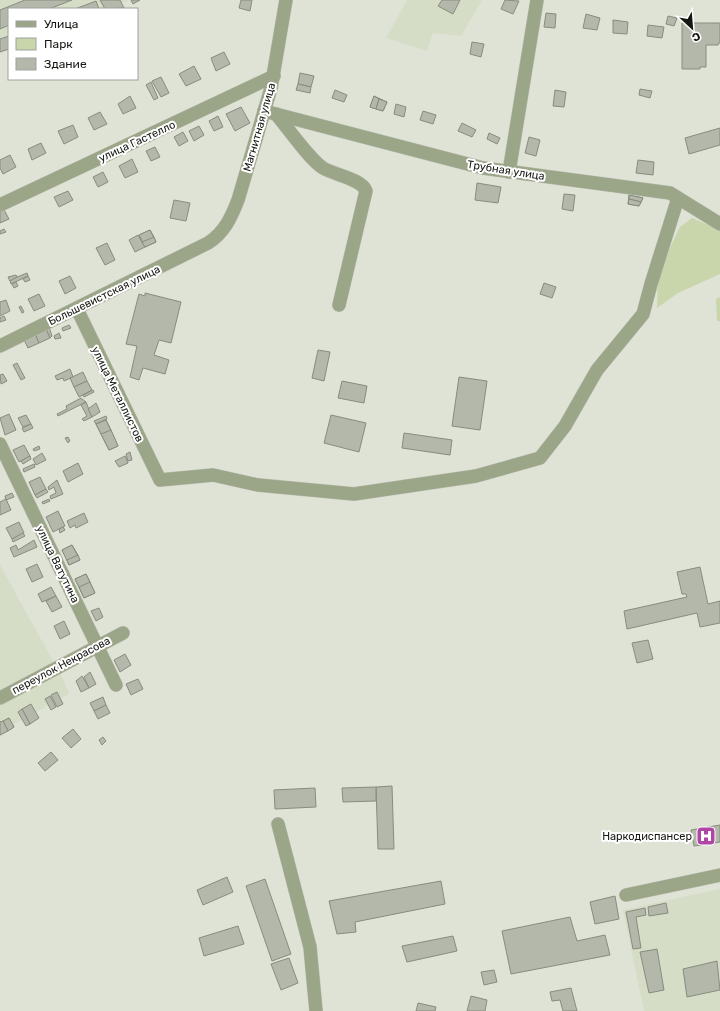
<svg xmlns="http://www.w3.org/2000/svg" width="720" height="1011" font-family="Rubik,sans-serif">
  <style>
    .built { fill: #d5ddc7 }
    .green { fill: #c9d6ab }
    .building { fill: #b3b8aa; stroke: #888c7f }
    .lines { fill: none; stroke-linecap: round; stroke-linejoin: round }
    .minor-casing { stroke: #bbbeb2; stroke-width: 14 }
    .minor { stroke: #9ba587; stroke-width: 13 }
    .labels { text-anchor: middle; stroke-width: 4; stroke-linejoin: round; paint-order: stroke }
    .street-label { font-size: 11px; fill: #161712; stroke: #fff }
    .poi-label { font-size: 11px; fill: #161712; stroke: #fff; text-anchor: end }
  </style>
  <rect width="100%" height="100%" fill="#dfe3d5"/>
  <g class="built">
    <polygon points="0,0 129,0 109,9 9,9 9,50 0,53"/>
    <polygon points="407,0 482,0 461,36 433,33 427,51 386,38"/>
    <polygon points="0,565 64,681 69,694 0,732"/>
    <polygon points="720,889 720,1011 644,1011 623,910"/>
  </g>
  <g class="green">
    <polygon points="692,218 720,230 720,274 678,293 657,308 658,273 680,227"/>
    <polygon points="720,297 720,321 717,321 716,299"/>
  </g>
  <g class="building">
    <polygon points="25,0 72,0 49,9 9,9 9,25 0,29 0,10"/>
    <polygon points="100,0 120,0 124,8 105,9"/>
    <polygon points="131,0 140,0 133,4"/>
    <polygon points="241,0 252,0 250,11 239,8"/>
    <polygon points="442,0 460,0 453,14 438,6"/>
    <polygon points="505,0 519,1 513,14 501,9"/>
    <polygon points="96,1 99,9 75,9"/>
    <polygon points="546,13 556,14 555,28 544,27"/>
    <polygon points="586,14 600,18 597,30 583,28"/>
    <polygon points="668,16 677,18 674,26 666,24"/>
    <polygon points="613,20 628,22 627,34 613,33"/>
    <polygon points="682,23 720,23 720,42 718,45 706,45 706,67 700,67 700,69 682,69"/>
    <polygon points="648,25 664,27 662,38 647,36"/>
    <polygon points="9,36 9,49 0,52 0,39"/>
    <polygon points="472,42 484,44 481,57 470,54"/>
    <polygon points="224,52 230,64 216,71 211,58"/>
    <polygon points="194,66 201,79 186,86 179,74"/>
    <polygon points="300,73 314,76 311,87 298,84"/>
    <polygon points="161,77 169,93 161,97 152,81"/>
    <polygon points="151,82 158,98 154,100 146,85"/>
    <polygon points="298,84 311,87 310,93 296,90"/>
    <polygon points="640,89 652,91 650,98 639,95"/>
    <polygon points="335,90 347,95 344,102 332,98"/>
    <polygon points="555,90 566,92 564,107 553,106"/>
    <polygon points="130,96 136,108 123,114 118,104"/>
    <polygon points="374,96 387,102 383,111 370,107"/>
    <polygon points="374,96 379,99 376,109 370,107"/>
    <polygon points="379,99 387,102 383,111 376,109"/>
    <polygon points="396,104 406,107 404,117 394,114"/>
    <polygon points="241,107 250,123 235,131 226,114"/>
    <polygon points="423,111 436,115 433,124 420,120"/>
    <polygon points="100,112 107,124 94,130 88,118"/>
    <polygon points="218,116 223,127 214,131 209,121"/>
    <polygon points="462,123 476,130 472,137 458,131"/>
    <polygon points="73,125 78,137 64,144 58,131"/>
    <polygon points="199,126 204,135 194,141 189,131"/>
    <polygon points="720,128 720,145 689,154 685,138"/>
    <polygon points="183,132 188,141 179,146 174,137"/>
    <polygon points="489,133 500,138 497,144 487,139"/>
    <polygon points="529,137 540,140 536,156 525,153"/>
    <polygon points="41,143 46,153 32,160 28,149"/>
    <polygon points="155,147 160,157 151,161 146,151"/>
    <polygon points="10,155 16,167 3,174 0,168 0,160"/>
    <polygon points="132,159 138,172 125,178 119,166"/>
    <polygon points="638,160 654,162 653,175 636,173"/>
    <polygon points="103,172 108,182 98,187 93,177"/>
    <polygon points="477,183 501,187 498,203 475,200"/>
    <polygon points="68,191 73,200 59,207 54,197"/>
    <polygon points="564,194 575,195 573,211 562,209"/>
    <polygon points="629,195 643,198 639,206 628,204"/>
    <polygon points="629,195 643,198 641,202 629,199"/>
    <polygon points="629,199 641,202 639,206 628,204"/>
    <polygon points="174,200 190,203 186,221 170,218"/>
    <polygon points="3,208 9,219 0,223 0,210"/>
    <polygon points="4,229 6,232 0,234 0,231"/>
    <polygon points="150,230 154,237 142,242 139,235"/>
    <polygon points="150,230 156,242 145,247 139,235"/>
    <polygon points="138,235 145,247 135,252 129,240"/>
    <polygon points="154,237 156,242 145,247 142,242"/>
    <polygon points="107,243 115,260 105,265 96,248"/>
    <polygon points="27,273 28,276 11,284 10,280"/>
    <polygon points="16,275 17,277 10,281 8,277"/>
    <polygon points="28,276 30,280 25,282 23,279"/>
    <polygon points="70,276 76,288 65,294 59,281"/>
    <polygon points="16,282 18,286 14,288 12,284"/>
    <polygon points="544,283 556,287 552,298 540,294"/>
    <polygon points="145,293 181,302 171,343 159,340 154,355 169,360 165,374 143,368 139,380 130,377 137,346 126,344 139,294 145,296"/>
    <polygon points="39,294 45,306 34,311 28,299"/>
    <polygon points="6,300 10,311 0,316 0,302"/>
    <polygon points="21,306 24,312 22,313 19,307"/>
    <polygon points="4,316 6,320 0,322 0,318"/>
    <polygon points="69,325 71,328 63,331 62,328"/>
    <polygon points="49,327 52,336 50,338 46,329"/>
    <polygon points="46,329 50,338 39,343 35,334"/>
    <polygon points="59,333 61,338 55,339 54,336"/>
    <polygon points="35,334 39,343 28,348 24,340"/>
    <polygon points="318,350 330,352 324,381 312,378"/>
    <polygon points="17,363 25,378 21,380 13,365"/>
    <polygon points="70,369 73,377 64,381 63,378 57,380 55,376"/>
    <polygon points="83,372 87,381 74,387 70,378"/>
    <polygon points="3,374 7,381 1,384 0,375"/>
    <polygon points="459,377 487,381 480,430 452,426"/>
    <polygon points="87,381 92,390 79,397 74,387"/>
    <polygon points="342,381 367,386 364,403 338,398"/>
    <polygon points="93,390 94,392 84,397 83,395"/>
    <polygon points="81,398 86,402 58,416 57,414 67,409 66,406"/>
    <polygon points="86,402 92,417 84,421 82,419 87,416 81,405"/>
    <polygon points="96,403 100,412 92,417 88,409"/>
    <polygon points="9,414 16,430 5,435 0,418"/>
    <polygon points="26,415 31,424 23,427 18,418"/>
    <polygon points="331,415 366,423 359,452 324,443"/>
    <polygon points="106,416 107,419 96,424 94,421"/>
    <polygon points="106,420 111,430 101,434 96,424"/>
    <polygon points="106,420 118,446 109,450 96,424"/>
    <polygon points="31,424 33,428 24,432 22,428"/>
    <polygon points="111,430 118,446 109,450 101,434"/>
    <polygon points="404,433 452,440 450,455 402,448"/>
    <polygon points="68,437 70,441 68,443 65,438"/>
    <polygon points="24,445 30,456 19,462 13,450"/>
    <polygon points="39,446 40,449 34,451 33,449"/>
    <polygon points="130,452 132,460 128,461 126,454"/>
    <polygon points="42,453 46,460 36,465 33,459"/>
    <polygon points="30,456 31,459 23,464 21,461"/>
    <polygon points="125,456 128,463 119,467 115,461"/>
    <polygon points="78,463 83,474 68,482 63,471"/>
    <polygon points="34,464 35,467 24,472 23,469"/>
    <polygon points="40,477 46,489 35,495 29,482"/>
    <polygon points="57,480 63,494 51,499 50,496 56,493 54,487 49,490 48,487"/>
    <polygon points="46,489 48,492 37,498 35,495"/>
    <polygon points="12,493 14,497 6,500 5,496"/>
    <polygon points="6,499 11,510 0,515 0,502"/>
    <polygon points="49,499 50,501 43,504 42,502"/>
    <polygon points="58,511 65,526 53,532 46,517"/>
    <polygon points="84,513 88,522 76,528 75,525 70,528 67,521"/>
    <polygon points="19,522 24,533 12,539 6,528"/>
    <polygon points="63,527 65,530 60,533 59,529"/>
    <polygon points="23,533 25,536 13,542 12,539"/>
    <polygon points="34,540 37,547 14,557 10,548 16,545 18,550"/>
    <polygon points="72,545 78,555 67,560 62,550"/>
    <polygon points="72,545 80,560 69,565 62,550"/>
    <polygon points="78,555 80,560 69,565 67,560"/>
    <polygon points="37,564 43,577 32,582 26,569"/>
    <polygon points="700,567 708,604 720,601 720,623 700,627 697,613 627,629 624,611 687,597 686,594 682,594 677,572"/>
    <polygon points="86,574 90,582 79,587 75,579"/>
    <polygon points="86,574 95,593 84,598 75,579"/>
    <polygon points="90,582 95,593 84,598 79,587"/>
    <polygon points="51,587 56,596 42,602 38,594"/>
    <polygon points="56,596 62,607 52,612 46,601"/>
    <polygon points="99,608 103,617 96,621 91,611"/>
    <polygon points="64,621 70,634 60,639 54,626"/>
    <polygon points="648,640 653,659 637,663 632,643"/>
    <polygon points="125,654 131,665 120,672 114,660"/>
    <polygon points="90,672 96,684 89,688 84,677"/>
    <polygon points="82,676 89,688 81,692 76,681"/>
    <polygon points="138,679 143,689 131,695 126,684"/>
    <polygon points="57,692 63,704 57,707 51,695"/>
    <polygon points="50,696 56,707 51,710 45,699"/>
    <polygon points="103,697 106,705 94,711 90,703"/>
    <polygon points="31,704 39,718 30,724 22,709"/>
    <polygon points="106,705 110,713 98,719 94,711"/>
    <polygon points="22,709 30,724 26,726 18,712"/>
    <polygon points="9,718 14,727 0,735 0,723"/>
    <polygon points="9,718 14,727 8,731 3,721"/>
    <polygon points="3,721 8,731 0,735 0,722"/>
    <polygon points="73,729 81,739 71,748 62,738"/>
    <polygon points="103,737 106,741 102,745 99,740"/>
    <polygon points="51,752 58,760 45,771 38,763"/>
    <polygon points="392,786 394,849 378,849 376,787"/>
    <polygon points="376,787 376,801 343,802 342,788"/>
    <polygon points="315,788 316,807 275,809 274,790"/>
    <polygon points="720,825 720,842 694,846 691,830"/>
    <polygon points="227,877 233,892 203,905 197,890"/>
    <polygon points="265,879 291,954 272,961 246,886"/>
    <polygon points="441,881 445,904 355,922 356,932 337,934 329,901"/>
    <polygon points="615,896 619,919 595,924 590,902"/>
    <polygon points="666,903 668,913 649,916 648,907"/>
    <polygon points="645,908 646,915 636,917 641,948 633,949 626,912"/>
    <polygon points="570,917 577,941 605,935 610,955 511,974 502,931"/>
    <polygon points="238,926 244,944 204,956 199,938"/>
    <polygon points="453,936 457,951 407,962 402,946"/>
    <polygon points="657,949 664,990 649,993 640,952"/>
    <polygon points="289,958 298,983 281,990 271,964"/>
    <polygon points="717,961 720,990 687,997 683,969"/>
    <polygon points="494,970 497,982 484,985 481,972"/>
    <polygon points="571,988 577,1011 563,1011 560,1000 552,1001 550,992"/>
    <polygon points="471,996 487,1000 485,1011 467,1011"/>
    <polygon points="418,1003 436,1007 435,1011 416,1011"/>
  </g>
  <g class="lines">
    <defs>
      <g id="minor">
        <polyline points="264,111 483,168 670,193 720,224"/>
        <path d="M276 114C287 127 310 160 323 168 335 175 362 179 366 191L339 305"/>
        <polyline points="509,172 537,0"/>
        <polyline points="0,205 274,76"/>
        <polyline points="77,309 160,480 213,475 258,485 354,494 476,476 540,458 565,426 597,370 643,314 651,284 678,198"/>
        <path d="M0 346 208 243C224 233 231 218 238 200L271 88 286 0"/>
        <polyline points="0,444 116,685"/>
        <polyline points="0,698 123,633"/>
        <polyline points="278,824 310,947 316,1011"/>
        <polyline points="626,895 720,875"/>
      </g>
    </defs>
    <use href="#minor" class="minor-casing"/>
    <use href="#minor" class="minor"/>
  </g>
  <defs>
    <symbol id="hospital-square" viewBox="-11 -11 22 22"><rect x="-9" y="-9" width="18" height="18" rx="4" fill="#b145a5" stroke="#fff"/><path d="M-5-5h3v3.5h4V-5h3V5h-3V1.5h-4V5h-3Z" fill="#fff"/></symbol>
  </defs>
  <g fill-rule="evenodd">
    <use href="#hospital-square" x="695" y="825" width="22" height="22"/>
  </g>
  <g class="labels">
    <g class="street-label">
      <text transform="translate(259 127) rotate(-74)" y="4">Магнитная улица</text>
      <text transform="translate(137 141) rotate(-25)" y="4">улица Гастелло</text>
      <text transform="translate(506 170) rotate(9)" y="4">Трубная улица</text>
      <text transform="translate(104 295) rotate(-26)" y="4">Большевистская улица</text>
      <text transform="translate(118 394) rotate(64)" y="4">улица Металлистов</text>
      <text transform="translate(58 564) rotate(64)" y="4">улица Ватутина</text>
      <text transform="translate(61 665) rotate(-28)" y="4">переулок Некрасова</text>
    </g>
    <g class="poi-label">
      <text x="692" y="840">Наркодиспансер</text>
    </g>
  </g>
  <rect x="8" y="8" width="130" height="72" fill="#ffffff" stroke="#a2a2a0"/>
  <rect x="16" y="21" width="20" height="6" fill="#9ba587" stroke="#a2a2a0"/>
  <text x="44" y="28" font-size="12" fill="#161712">Улица</text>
  <rect x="16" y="38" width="20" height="12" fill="#c9d6ab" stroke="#a2a2a0"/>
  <text x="44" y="48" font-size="12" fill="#161712">Парк</text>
  <rect x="16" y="58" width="20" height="12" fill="#b3b8aa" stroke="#a2a2a0"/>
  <text x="44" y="68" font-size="12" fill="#161712">Здание</text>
  <g transform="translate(692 28) rotate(154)" stroke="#ffffff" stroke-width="3" paint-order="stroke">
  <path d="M0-3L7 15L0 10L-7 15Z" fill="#161712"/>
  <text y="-6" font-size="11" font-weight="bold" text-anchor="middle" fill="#161712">С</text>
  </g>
</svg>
